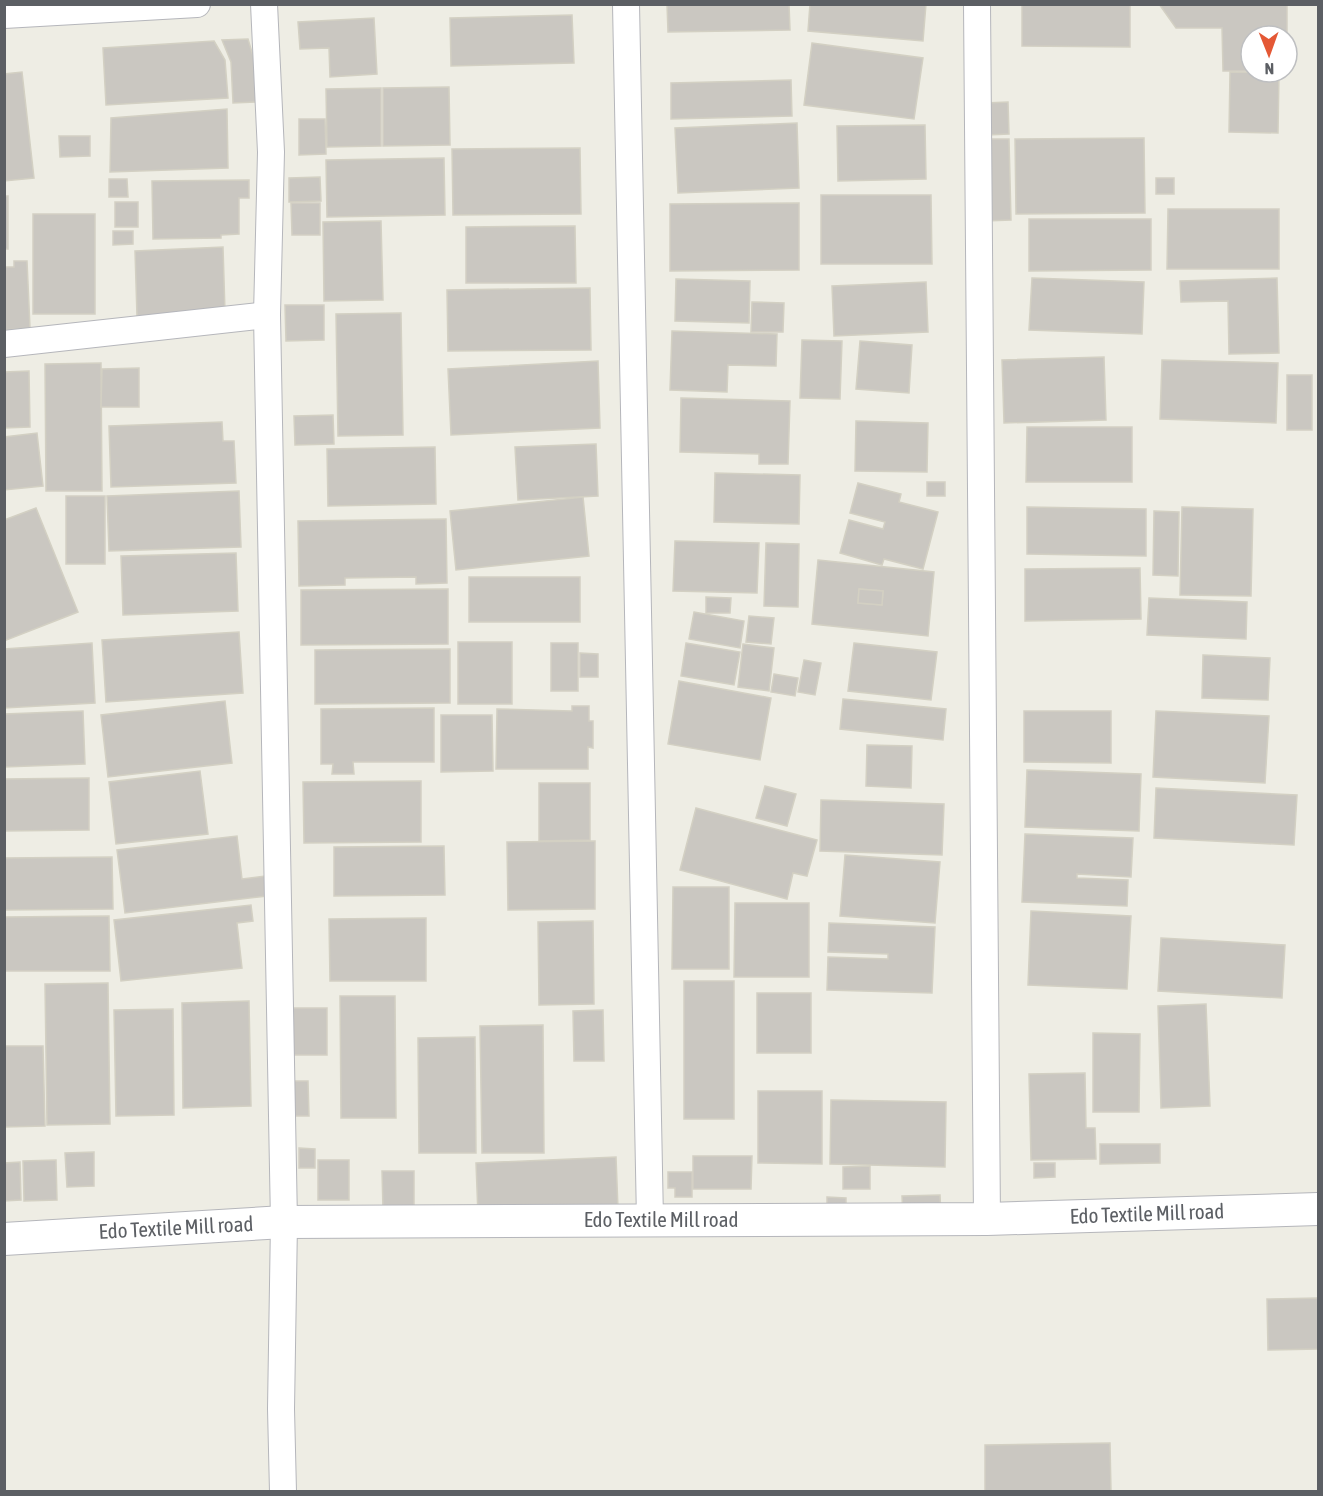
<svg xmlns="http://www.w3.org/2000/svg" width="1323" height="1496" font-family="'Asap Condensed',sans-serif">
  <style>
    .building { fill: #cac7c1; stroke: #d3d0c3; stroke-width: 1.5; fill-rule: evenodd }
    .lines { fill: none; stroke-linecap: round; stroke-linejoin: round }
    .minor-casing { stroke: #b5b6bb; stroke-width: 28 }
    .tertiary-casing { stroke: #b5b6bb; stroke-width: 34 }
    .minor { stroke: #fff; stroke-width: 26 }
    .tertiary { stroke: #fff; stroke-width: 32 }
    .labels { text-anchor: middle; stroke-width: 4.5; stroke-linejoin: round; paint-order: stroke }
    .street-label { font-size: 21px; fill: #5c5f64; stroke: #fff }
  </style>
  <rect width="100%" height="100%" fill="#eeede4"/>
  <g class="building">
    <polygon points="667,4 789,4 790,30 668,32"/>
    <polygon points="810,4 926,4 923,41 808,31"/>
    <polygon points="1022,4 1130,4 1130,47 1022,46"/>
    <polygon points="1159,4 1287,4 1287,70 1287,36 1251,36 1251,71 1223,71 1222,28 1176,28"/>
    <polygon points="572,15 574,63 451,66 450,18"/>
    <polygon points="374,18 377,74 330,77 329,48 300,49 298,22"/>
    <polygon points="248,39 257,69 259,102 233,103 231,62 222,40"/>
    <polygon points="214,41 225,60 228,98 106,105 103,48"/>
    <polygon points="812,43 923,58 914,119 804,105"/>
    <polygon points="22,72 34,178 4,181 4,74"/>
    <polygon points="1230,72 1279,73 1278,133 1229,132"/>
    <polygon points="791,80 792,116 671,119 671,83"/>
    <polygon points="449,87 450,145 383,146 383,88"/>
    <polygon points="381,88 381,146 327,147 326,89"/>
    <polygon points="1008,102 1009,134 987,135 985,103"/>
    <polygon points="227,109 228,168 110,172 111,118"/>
    <polygon points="299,119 325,119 326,154 299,155"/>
    <polygon points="797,123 799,188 678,193 675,128"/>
    <polygon points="925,125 926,179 838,181 837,126"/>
    <polygon points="59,136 90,136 90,156 60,157"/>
    <polygon points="1144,138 1145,213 1016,214 1015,139"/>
    <polygon points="983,139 1009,139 1011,220 985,221"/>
    <polygon points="580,148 581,214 453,215 452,149"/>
    <polygon points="444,158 445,215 327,217 326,160"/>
    <polygon points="320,177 321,201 289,202 289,178"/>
    <rect x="1156" y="178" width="18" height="16"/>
    <polygon points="109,179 127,179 128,197 109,197"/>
    <polygon points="249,180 249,198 239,198 239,234 221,235 221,238 153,239 152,181"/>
    <polygon points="821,195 931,195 932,264 821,264"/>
    <rect x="4" y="196" width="4" height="53"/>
    <rect x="115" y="202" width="23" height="25"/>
    <polygon points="291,203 320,203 320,235 292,235"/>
    <polygon points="799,203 799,270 670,271 670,204"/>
    <polygon points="1168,209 1279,209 1279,269 1167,269"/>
    <rect x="33" y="214" width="62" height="100"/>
    <polygon points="1029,219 1151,219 1151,270 1029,271"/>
    <polygon points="381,221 383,300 324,301 323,222"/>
    <polygon points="575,226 576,283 466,283 466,227"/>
    <polygon points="113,231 133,231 133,244 113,245"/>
    <polygon points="223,247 225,312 137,316 135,251"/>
    <polygon points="14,261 27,261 30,328 4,330 4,267 14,267"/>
    <polygon points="1032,278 1144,282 1142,334 1029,330"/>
    <polygon points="1277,278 1279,353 1229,354 1228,301 1181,302 1180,281"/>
    <polygon points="676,279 750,281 749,323 675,321"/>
    <polygon points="926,282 928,332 834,336 832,286"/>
    <polygon points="590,288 591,350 448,351 447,290"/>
    <polygon points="752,302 784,303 783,332 751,332"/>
    <polygon points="285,305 324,305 324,340 286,341"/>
    <polygon points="401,313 403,435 338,436 336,314"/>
    <polygon points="672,331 777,334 776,366 728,365 727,392 670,390"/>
    <polygon points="802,340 842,341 840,399 800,398"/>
    <polygon points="860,341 912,345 909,393 856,389"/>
    <polygon points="1104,357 1106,420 1004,423 1002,360"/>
    <polygon points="1162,360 1278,363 1276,423 1160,419"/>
    <polygon points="598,361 600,428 451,435 448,369"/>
    <polygon points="101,363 102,491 46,491 45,364"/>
    <polygon points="139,368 139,407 101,407 102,369"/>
    <polygon points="29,371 30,427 4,428 4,372"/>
    <rect x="1287" y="375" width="25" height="55"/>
    <polygon points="681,398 790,401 788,464 759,464 759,454 680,452"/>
    <polygon points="333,415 334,444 295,445 294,416"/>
    <polygon points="856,421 928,423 927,472 855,471"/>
    <polygon points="222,422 223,441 234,441 236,483 111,487 109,426"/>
    <polygon points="1027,427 1132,427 1132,482 1026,482"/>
    <polygon points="37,433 43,486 4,490 4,437"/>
    <polygon points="596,444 598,496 518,500 515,447"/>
    <polygon points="435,447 436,504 328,506 327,449"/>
    <polygon points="715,473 800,475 799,524 714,522"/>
    <rect x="927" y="482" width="18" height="14"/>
    <polygon points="858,483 901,494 899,502 938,512 923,569 884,559 882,565 840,553 849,520 883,529 885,522 850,513"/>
    <polygon points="239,491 241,547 109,551 107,496"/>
    <rect x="66" y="496" width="39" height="68"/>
    <polygon points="583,497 589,556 456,570 450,511"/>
    <polygon points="1027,507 1146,509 1146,556 1027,554"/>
    <polygon points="1182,507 1253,509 1251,596 1180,595"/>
    <polygon points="36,508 78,612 4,641 4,520"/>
    <polygon points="1154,511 1179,512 1178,576 1153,575"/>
    <polygon points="446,519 447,583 416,584 416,577 345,578 345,585 299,586 298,521"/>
    <polygon points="675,541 759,543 757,593 673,591"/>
    <polygon points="766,543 799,544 798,607 764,606"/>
    <polygon points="236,553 238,611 123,615 121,556"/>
    <path d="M818 560 934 572 928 636 812 624ZM859 589 883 591 882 605 858 603Z"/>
    <polygon points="1140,568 1141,619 1025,621 1025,569"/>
    <rect x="469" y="577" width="111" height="45"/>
    <polygon points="448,589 448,644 301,645 301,590"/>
    <polygon points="859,589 883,591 882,605 858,603"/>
    <polygon points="706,597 731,598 730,613 706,613"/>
    <polygon points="1149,598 1247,602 1246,639 1147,635"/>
    <polygon points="694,612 744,621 740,648 689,639"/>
    <polygon points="749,616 774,618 771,644 746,642"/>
    <polygon points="239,632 243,693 106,702 102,640"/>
    <rect x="458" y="642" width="54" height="62"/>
    <polygon points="92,643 95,703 4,708 4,649"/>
    <rect x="551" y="643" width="27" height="48"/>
    <polygon points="686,643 740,652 734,685 681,676"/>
    <polygon points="854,643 937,652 931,700 848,691"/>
    <polygon points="743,644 774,648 769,691 738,687"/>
    <polygon points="450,649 450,703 315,704 315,650"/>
    <polygon points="580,653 598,654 598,677 580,677"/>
    <polygon points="1203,655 1270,658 1268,700 1202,698"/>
    <polygon points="804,660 821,663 815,695 798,692"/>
    <polygon points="774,674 798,678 795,696 771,692"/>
    <polygon points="679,681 771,698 760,760 668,744"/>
    <polygon points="843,699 946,709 943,740 840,729"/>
    <polygon points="225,701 232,763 108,777 101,715"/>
    <polygon points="572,706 589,706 589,721 593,721 593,748 588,747 588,769 496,769 497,709 572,711"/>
    <polygon points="434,708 434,762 353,762 354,774 332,774 333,764 321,764 321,709"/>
    <polygon points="83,711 85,764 4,767 4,714"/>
    <polygon points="1024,711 1111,711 1111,763 1024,762"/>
    <polygon points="1156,711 1269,716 1265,783 1153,777"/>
    <polygon points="441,715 492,715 493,771 441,772"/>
    <polygon points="867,745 912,746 911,788 866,786"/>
    <polygon points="1027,770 1141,774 1139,831 1025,827"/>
    <polygon points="200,771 208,834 116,844 109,782"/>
    <polygon points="89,778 89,830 4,831 4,779"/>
    <polygon points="421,781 421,842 304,843 303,782"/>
    <polygon points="539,783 590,783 590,840 539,841"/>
    <polygon points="765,786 796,794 787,826 756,818"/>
    <polygon points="1156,788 1297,795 1294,845 1154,838"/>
    <polygon points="821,800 944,804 942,855 820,851"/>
    <polygon points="696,808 817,840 807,876 793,873 787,899 680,870"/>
    <polygon points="1025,834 1133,838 1131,877 1077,874 1077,878 1128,880 1127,906 1022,902"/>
    <polygon points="237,836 242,879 265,876 267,896 125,913 117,850"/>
    <polygon points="595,841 595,909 508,910 507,842"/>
    <polygon points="444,846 445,895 334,896 334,847"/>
    <polygon points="845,855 940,862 935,923 840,916"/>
    <polygon points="112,857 113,909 4,910 4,858"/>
    <polygon points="673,887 729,887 729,969 672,969"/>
    <polygon points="735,903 809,903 809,977 734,977"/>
    <polygon points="251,905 253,921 237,923 242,968 121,981 114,920"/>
    <polygon points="1031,911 1131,916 1127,989 1028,985"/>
    <polygon points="109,916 110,971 4,971 4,917"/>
    <polygon points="426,918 426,981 330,981 329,919"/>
    <polygon points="593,921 594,1004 539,1005 538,922"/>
    <polygon points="829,923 935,927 932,993 827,990 828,957 888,959 888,954 828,952"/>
    <polygon points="1161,938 1285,945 1282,998 1158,991"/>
    <rect x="684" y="981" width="50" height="138"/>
    <polygon points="108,983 110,1124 47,1125 45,984"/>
    <rect x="757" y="993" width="54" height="60"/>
    <polygon points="340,996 395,996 396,1118 341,1118"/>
    <polygon points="249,1001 251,1106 183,1108 182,1003"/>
    <polygon points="1206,1004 1210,1106 1161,1108 1158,1006"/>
    <polygon points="291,1008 327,1008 327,1055 292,1055"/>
    <polygon points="173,1009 174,1115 116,1116 114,1010"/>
    <polygon points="603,1010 604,1061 574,1061 573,1011"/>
    <polygon points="543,1025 544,1153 482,1153 480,1026"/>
    <polygon points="1093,1033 1140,1034 1139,1112 1093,1112"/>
    <polygon points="475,1037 476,1153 419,1153 418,1038"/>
    <polygon points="4,1046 43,1046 45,1126 4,1127"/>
    <polygon points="1085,1073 1086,1128 1095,1128 1096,1159 1031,1160 1029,1074"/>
    <polygon points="289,1081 308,1081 309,1116 289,1116"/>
    <polygon points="758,1091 822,1091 822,1164 758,1163"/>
    <polygon points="831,1100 946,1102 945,1167 830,1164"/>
    <polygon points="1100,1144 1160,1144 1160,1163 1100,1164"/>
    <polygon points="299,1148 315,1149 315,1168 299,1168"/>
    <polygon points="94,1152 94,1186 67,1187 65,1153"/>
    <polygon points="693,1156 752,1156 751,1189 693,1189"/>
    <polygon points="616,1157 618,1209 478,1215 476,1163"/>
    <polygon points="56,1160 57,1200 24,1201 23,1161"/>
    <rect x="318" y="1160" width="31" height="40"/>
    <polygon points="20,1162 21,1200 4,1201 4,1163"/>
    <polygon points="1034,1163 1055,1163 1055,1177 1034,1178"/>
    <polygon points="870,1166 870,1189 843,1189 843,1167"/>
    <polygon points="382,1171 414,1171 414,1210 383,1210"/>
    <polygon points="668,1172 692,1172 692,1197 675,1197 675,1188 668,1188"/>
    <polygon points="940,1195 941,1217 903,1218 902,1196"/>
    <polygon points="827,1197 846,1198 846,1211 827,1211"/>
    <polygon points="1318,1298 1318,1349 1268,1350 1267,1299"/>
    <polygon points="1110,1443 1111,1492 985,1492 985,1445"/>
  </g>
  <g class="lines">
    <defs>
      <g id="minor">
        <polyline points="264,4 271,152 267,315 284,1222 281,1409 283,1492"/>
        <polyline points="626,4 650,1220"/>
        <polyline points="977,4 987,1219"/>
        <polyline points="4,15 197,4"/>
        <polyline points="4,344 267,315"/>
      </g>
      <polyline id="tertiary" points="4,1239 284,1222 987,1219 1318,1209"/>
    </defs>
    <use href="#minor" class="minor-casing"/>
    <use href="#tertiary" class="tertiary-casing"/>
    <use href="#minor" class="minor"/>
    <use href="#tertiary" class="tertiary"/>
  </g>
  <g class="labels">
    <g class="street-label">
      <text transform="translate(1147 1214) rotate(-2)" y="7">Edo Textile Mill road</text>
      <text x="661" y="1227">Edo Textile Mill road</text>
      <text transform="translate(176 1228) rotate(-3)" y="7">Edo Textile Mill road</text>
    </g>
  </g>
  <rect width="1323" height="1496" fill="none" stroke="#5c5f64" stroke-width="12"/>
  <g transform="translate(1269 54) rotate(179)"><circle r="28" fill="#ffffff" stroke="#bebfc1" stroke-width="1.5"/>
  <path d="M0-4.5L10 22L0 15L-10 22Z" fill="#e45835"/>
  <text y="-9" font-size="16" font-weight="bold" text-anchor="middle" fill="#5c5f64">N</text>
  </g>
</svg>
